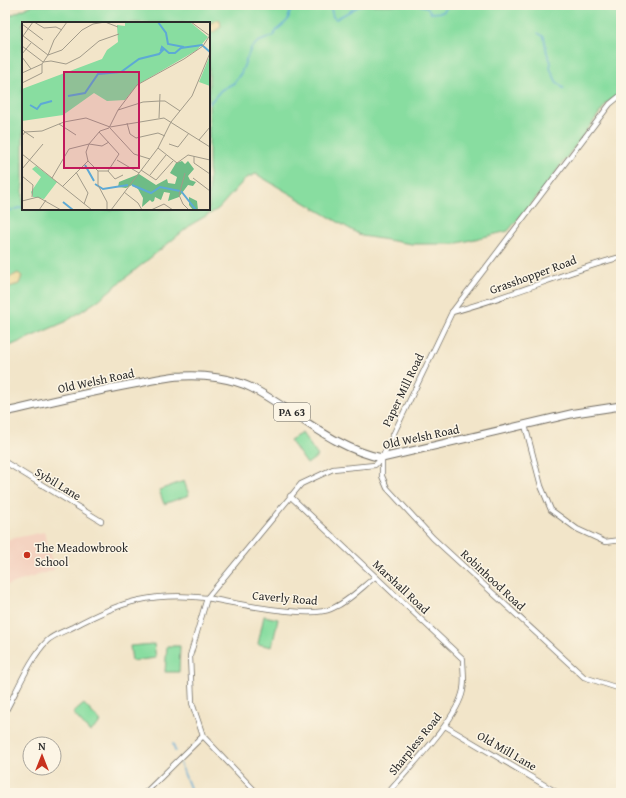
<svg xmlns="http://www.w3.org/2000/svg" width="626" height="798" font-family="'Gentium Book Plus',serif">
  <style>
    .built { fill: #f4d3c1 }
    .green { fill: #88dda0; stroke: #5a8466; fill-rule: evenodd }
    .sand { fill: #eeda9e; stroke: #8c8264 }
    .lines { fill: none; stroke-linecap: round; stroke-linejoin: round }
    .stream { stroke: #5da9d5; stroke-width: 1.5 }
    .street-casing { stroke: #716c62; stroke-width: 6 }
    .primary-casing { stroke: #716c62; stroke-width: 9 }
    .street { stroke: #fff; stroke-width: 4.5 }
    .primary { stroke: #fff; stroke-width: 7 }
    .poi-dot { fill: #c8321e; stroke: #fcf5e5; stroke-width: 1.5 }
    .labels { text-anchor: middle; stroke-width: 3; stroke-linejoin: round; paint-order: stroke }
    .shield { fill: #fcf5e5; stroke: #6a6863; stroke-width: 1 }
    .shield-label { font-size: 11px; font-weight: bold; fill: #2b2b2b }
    .street-label { font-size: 12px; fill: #2b2b2b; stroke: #fcf5e5 }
    .poi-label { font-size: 12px; fill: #2b2b2b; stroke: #fcf5e5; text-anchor: start }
    .inset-river { fill: none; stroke: #5da9d5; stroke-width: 2 }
    .inset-road { fill: none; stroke: #a29b8a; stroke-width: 1 }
    .view { fill: #c2185b; fill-opacity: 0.15; stroke: #c2185b; stroke-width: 2 }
    .inset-edge { fill: none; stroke: #2b2b2b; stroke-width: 2 }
  </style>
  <rect width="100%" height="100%" fill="#fcf5e5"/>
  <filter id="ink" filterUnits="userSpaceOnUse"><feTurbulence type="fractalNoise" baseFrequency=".025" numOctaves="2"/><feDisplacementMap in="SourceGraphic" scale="8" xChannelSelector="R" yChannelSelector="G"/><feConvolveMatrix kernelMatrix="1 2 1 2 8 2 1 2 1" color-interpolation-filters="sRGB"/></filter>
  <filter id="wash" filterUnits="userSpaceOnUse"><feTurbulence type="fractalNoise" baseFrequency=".012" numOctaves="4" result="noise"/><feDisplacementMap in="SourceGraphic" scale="16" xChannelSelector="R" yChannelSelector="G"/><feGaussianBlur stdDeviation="0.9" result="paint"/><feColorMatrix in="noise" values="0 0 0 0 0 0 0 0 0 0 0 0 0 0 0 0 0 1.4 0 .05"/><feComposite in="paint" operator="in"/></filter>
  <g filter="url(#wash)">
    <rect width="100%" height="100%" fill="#f2e5c9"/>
    <polygon class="built" points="44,532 54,570 5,586 5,540"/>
    <g class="green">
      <path d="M32 5H621V92L607 103 541 192 508 231 454 244H412L362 236 256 174 246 178 218 209 192 224 97 301 65 322 5 348V18ZM23 23H209V209H23Z"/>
      <polygon points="302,433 318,456 307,464 290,440"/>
      <polygon points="184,481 189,495 164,504 159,490"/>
      <polygon points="264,616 278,619 272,647 258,644"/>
      <polygon points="154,644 156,658 132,661 130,646"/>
      <polygon points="167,646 180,646 179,672 165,672"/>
      <polygon points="84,704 101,722 90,732 73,713"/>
    </g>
    <g class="sand">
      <polygon points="216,20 220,21 221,27 212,33 209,32 209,24"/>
      <polygon points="18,273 22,276 19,284 9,287 7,279"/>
    </g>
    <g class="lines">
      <g class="stream">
        <polyline points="330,5 333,17 336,19 361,5"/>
        <polyline points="420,5 427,7 431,13 443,12 449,5"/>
        <polyline points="465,5 468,5"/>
        <polyline points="538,33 544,37 547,53 551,62 550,68 556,81 564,89"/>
        <polyline points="209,104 221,90 234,83 241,73 251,48 258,42 273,36 278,29 288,20 290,11 316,5"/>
        <polyline points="5,212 23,207"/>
        <polyline points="173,744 175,751"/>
        <polyline points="180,763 192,793"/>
      </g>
    </g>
  </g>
  <g filter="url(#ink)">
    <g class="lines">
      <defs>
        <g id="street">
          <path d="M452 312C510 297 564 272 621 257"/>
          <polyline points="525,425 541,486 551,510 577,529 605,542 621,540"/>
          <polyline points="382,458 382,476 387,488 433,538 584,677 621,689"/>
          <polyline points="5,462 101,521"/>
          <path d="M290 496 463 659C463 669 465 680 463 690 458 719 408 769 388 793"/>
          <path d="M5 712C17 691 30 658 47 641 53 635 65 631 73 627 121 601 153 592 207 598L301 484 333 469 375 465 382 458 452 312 610 104 621 95"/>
          <polyline points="445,726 558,793"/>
          <polyline points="145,793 203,736"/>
          <path d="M257 793 203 736 192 703 190 656 207 598C233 603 309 619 331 609 348 602 361 588 375 577"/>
        </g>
        <path id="primary" d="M5 412C49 402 94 391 139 383 153 380 169 376 183 376 205 375 232 378 252 388 296 411 332 448 382 458L575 413 621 406"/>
      </defs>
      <use href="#street" class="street-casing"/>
      <use href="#primary" class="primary-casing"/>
      <use href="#street" class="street"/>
      <use href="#primary" class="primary"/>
    </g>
  </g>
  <circle class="poi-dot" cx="27" cy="555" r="4"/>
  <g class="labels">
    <rect class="shield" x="274" y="403" width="36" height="18" rx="3"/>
    <g class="shield-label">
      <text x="292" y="416">PA 63</text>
    </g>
    <g class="street-label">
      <text transform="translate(533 275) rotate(-20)" y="4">Grasshopper Road</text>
      <text transform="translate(96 381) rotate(-12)" y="4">Old Welsh Road</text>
      <text transform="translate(403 390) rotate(-64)" y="4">Paper Mill Road</text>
      <text transform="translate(421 437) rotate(-12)" y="4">Old Welsh Road</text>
      <text transform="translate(58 484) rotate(31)" y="4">Sybil Lane</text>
      <text transform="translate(493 580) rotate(43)" y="4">Robinhood Road</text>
      <text transform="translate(401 587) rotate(43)" y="4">Marshall Road</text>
      <text transform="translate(285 598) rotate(5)" y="4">Caverly Road</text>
      <text transform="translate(415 744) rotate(-51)" y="4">Sharpless Road</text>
      <text transform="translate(507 751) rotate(30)" y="4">Old Mill Lane</text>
    </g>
    <g class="poi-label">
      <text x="35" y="552">The Meadowbrook<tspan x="35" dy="14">School</tspan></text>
    </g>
  </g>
  <g transform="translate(22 22)">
    <rect width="188" height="188" fill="#f2e5c9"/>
    <path d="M103 0H168L186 15 175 28 115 63 103 78 85 79 72 71 41 93 0 99V67L80 37 85 28 96 20 95 3 103 4ZM188 33V64L177 60ZM14 144 35 160 22 177 11 175 9 170 19 155 10 147Z" fill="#88dda0"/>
    <path d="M160 139 163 142 166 139 172 147 166 154 168 158 174 160 171 164 166 163 157 175 146 179 148 171 142 170 139 178 133 175 132 179 130 180 128 178 120 185 121 176 116 167 110 163 104 166 96 165 97 160 117 152 134 163 145 157 146 161 153 162 155 155 148 151 154 141ZM167 175 175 179 176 188H171L167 183Z" fill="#6ebc86"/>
    <path class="inset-river" d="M136 0 144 11 146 22 162 25M46 74 63 71 76 52 99 50 117 37 137 32 141 28H139L140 25 147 31H153L159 26 180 23 188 30M8 83 15 87 19 82 30 79M63 143 72 159M73 162 81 167 106 163M110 163 129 171 138 165 158 169M159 169 174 188M41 180 51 188"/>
    <path class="inset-road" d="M12 0 22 6 34 5 40 8M169 0 188 14M0 2 21 18M0 13 26 33 20 42 0 51M1 14 11 0M0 24 21 40 29 39 44 42 58 35 77 19 97 12M0 32 9 21M26 33 40 28 60 8 71 2 83 0 96 5M26 33 32 18 45 0M0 35 9 47M0 61 20 51V42M96 88 121 80 138 79H143L158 89M137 96 138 72M105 101 108 112 114 116 136 111 143 114M37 102 54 113M88 106 112 132 128 137M0 107 3 110 20 109 42 100 64 96 88 105 142 96 188 125M0 114 3 110 12 116M177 118 188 105M147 122 156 125 167 111M136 126 155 141 166 133 188 138M0 132 70 188M172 134V141L188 152M95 138 117 151M0 147 21 122M119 148 134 158 151 139M76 149H86L97 132 77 110M86 149 93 157 101 153M54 150 66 171 62 182M163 151 157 173 161 182 167 188M128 153 144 133M0 154 11 163 10 175M30 156 47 127 67 122 78 109 87 106 96 88 115 63 162 37 181 24 188 13M171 156 188 169M40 165 66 139M102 170 116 181 120 188M0 179 16 175 39 188M17 188 24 178M85 188V180L76 163V149L66 139 64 130 67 122 80 124 87 120M89 188 136 126 149 100 170 74 188 31M129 188 142 182 151 188"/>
    <path class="view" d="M42 50H117V146H42Z"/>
    <rect width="188" height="188" class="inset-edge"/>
  </g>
  <rect width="626" height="798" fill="none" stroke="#fcf5e5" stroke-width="20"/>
  <g transform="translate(42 756)"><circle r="19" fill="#fcf5e5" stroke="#a8a49b"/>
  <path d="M0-3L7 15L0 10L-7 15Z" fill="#c8321e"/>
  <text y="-6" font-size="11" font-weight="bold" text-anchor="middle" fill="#2b2b2b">N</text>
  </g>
</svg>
